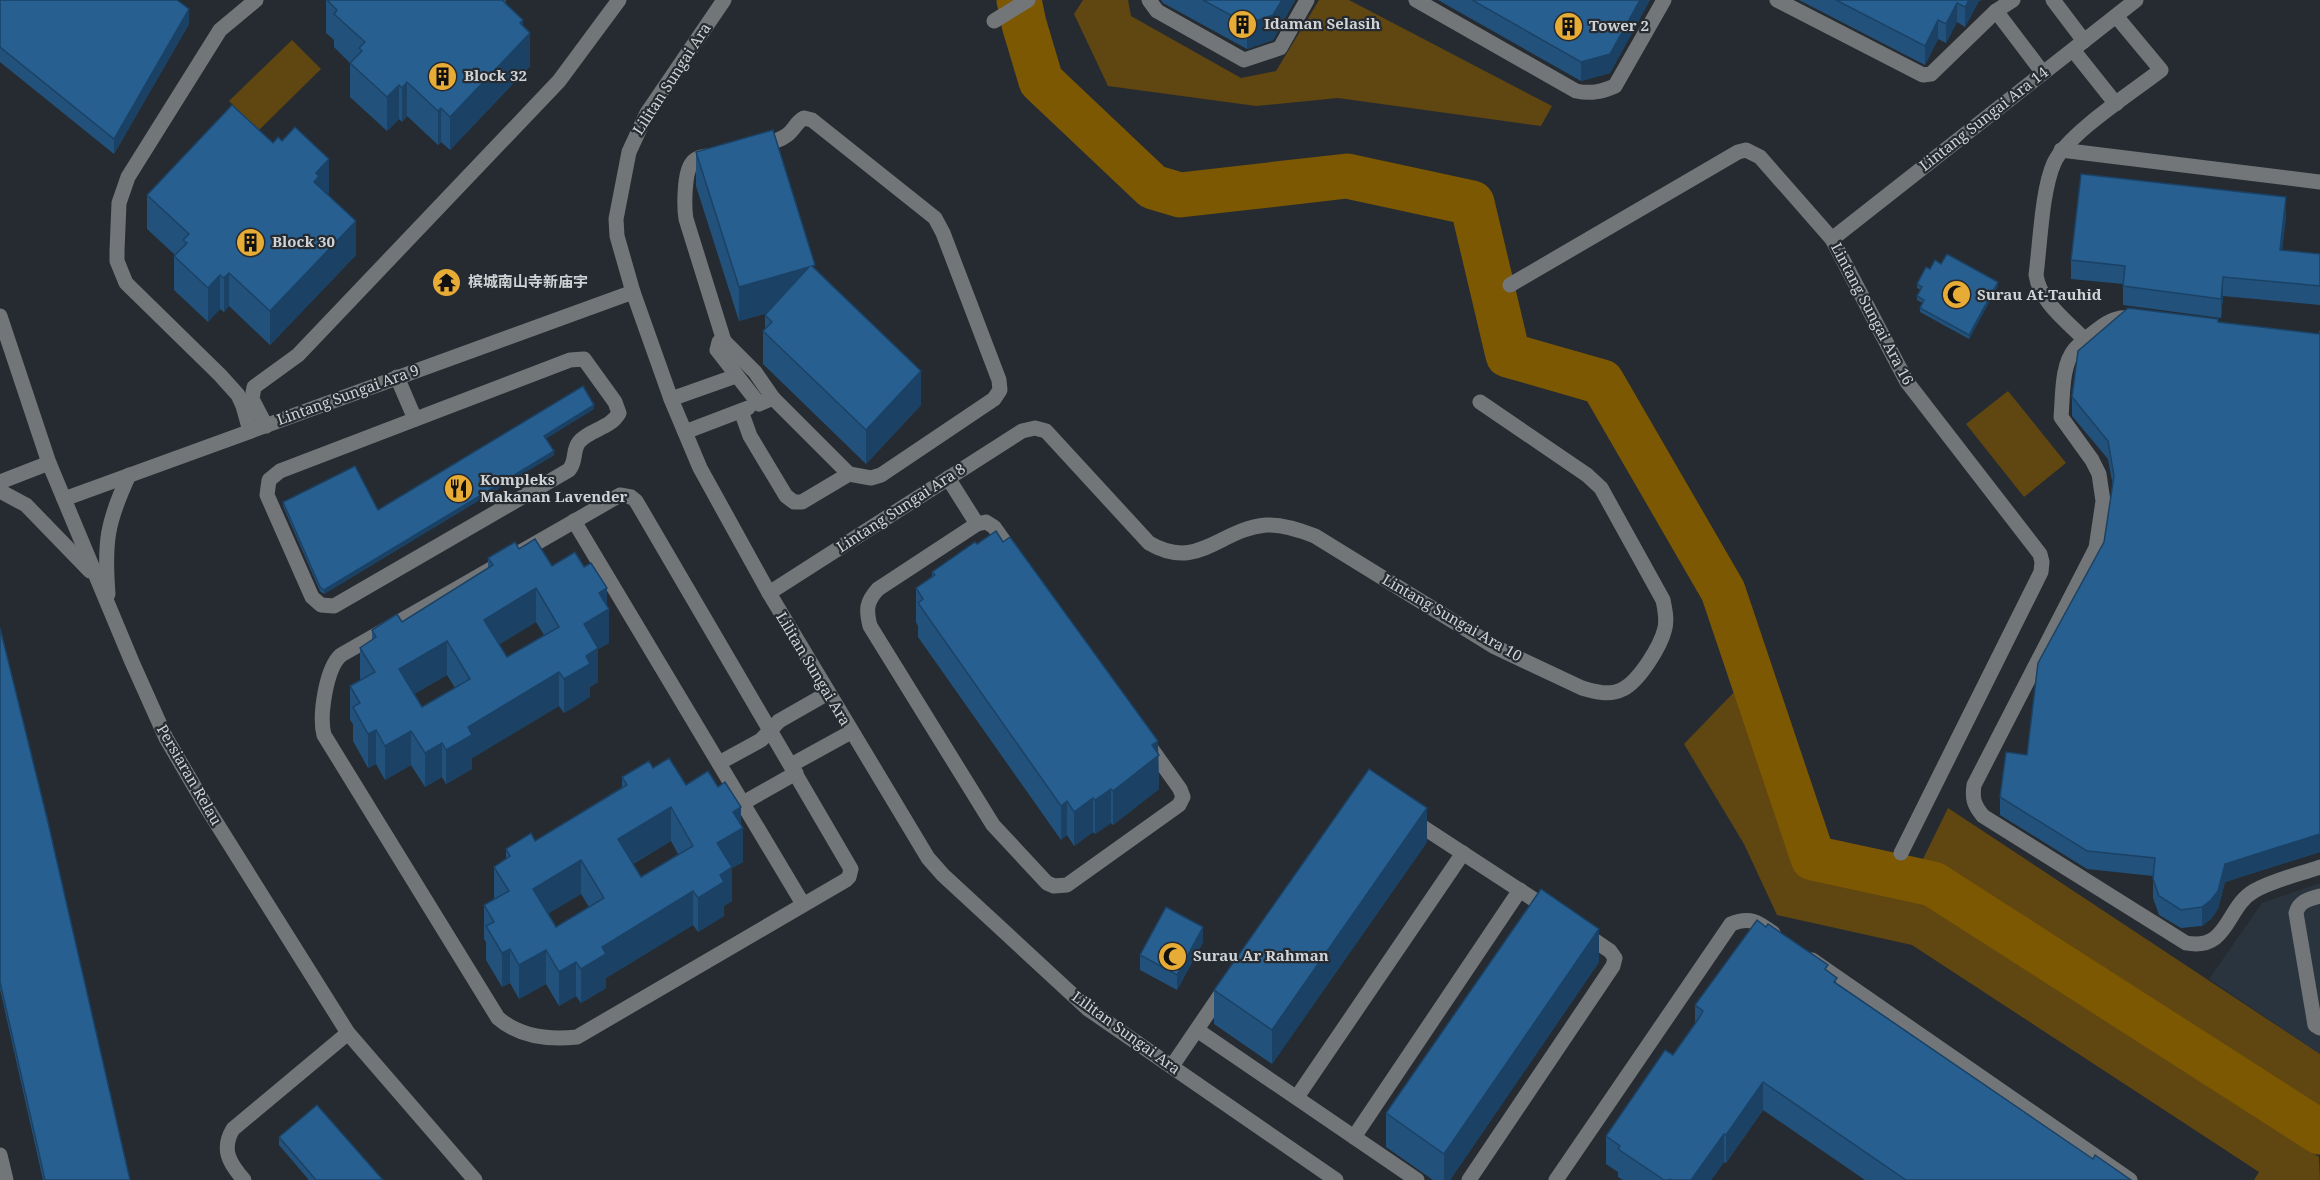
<svg xmlns="http://www.w3.org/2000/svg" width="2320" height="1180" font-family="'Noto Serif','Noto Sans SC',serif">
  <style>
    .built { fill: #29343e }
    .green { fill: #604610 }
    .lines { fill: none; stroke-linecap: round; stroke-linejoin: round }
    .river { stroke: #7c5803; stroke-width: 45 }
    .minor { stroke: #737678; stroke-width: 15 }
    .wall { fill: #22527c; fill-rule: evenodd }
    .shaded-wall { fill: #1b4265 }
    .building { fill: #275f90; stroke: #1b4265; stroke-width: 1.5; fill-rule: evenodd }
    .labels { text-anchor: middle; stroke-width: 4.5; stroke-linejoin: round; paint-order: stroke }
    .poi-label { font-size: 15px; font-weight: bold; fill: #cfd3d6; stroke: #252b30; text-anchor: start }
    .street-label { font-size: 15px; fill: #cfd3d6; stroke: #252b30 }
  </style>
  <rect width="100%" height="100%" fill="#252b30"/>
  <polygon class="built" points="2320,883 2320,1054 2209,979 2262,903"/>
  <g class="green">
    <polygon points="1083,0 1128,0 1131,16 1241,78 1276,71 1319,0 1349,0 1552,106 1541,126 1338,98 1256,106 1108,86 1074,14"/>
    <polygon points="292,40 321,69 258,131 229,101"/>
    <polygon points="2008,391 2066,463 2024,497 1966,424"/>
    <polygon points="1738,688 1805,870 1924,894 2319,1157 2320,1180 2254,1180 2259,1172 1912,945 1777,915 1744,844 1684,744"/>
    <polygon points="1948,808 2320,1054 2320,1109 1923,859"/>
  </g>
  <g class="lines">
    <polyline class="river" points="1019,0 1024,24 1041,81 1153,187 1180,195 1347,176 1472,203 1508,355 1602,382 1723,591 1813,858 1933,884 2320,1132"/>
    <g class="minor">
      <polyline points="724,0 647,113 629,152 616,219 617,236 633,292 671,399 700,468 769,593 928,858 943,875 1088,1009 1336,1180"/>
      <polyline points="1149,0 1157,11 1244,60 1280,48 1307,0"/>
      <path d="M1416 0 1576 91C1591 94 1601 92 1615 86L1664 0"/>
      <polyline points="1777,0 1923,75 1931,74 1996,11 2013,0"/>
      <polyline points="2053,0 2084,41"/>
      <polyline points="1996,11 2043,73"/>
      <polyline points="994,21 1028,0"/>
      <polyline points="2073,50 2116,104"/>
      <polyline points="2061,150 2320,182"/>
      <path d="M714 155C707 156 697 156 692 163 684 172 684 207 686 219L724 341 719 342 717 350 759 404 773 398 849 474"/>
      <polyline points="1832,239 2136,0"/>
      <polyline points="1510,285 1738,152 1746,150 1760,157 1832,239 1907,382 2040,554 2042,562 2041,572 1901,853"/>
      <polyline points="0,316 49,463 132,662 166,738 207,808 348,1033 475,1180"/>
      <path d="M2135 318C2119 316 2109 320 2097 330 2089 336 2081 342 2075 349 2061 365 2063 397 2061 417L2092 460 2099 474 2103 501 2096 548 1974 785C1972 799 1974 805 1983 816L2186 943C2229 951 2226 907 2254 891 2273 880 2300 874 2320 867"/>
      <path d="M2085 340C2067 321 2040 302 2036 275 2040 245 2042 189 2054 163 2067 134 2134 91 2161 70L2116 16"/>
      <polyline points="724,341 755,372 773,398"/>
      <path d="M584 359 615 402 619 413C610 429 590 429 579 442 572 451 577 460 569 470L334 606 321 605 312 597 267 495 269 480 280 471 570 360Z"/>
      <polyline points="397,377 415,419"/>
      <polyline points="671,399 736,376"/>
      <path d="M741 411 750 436 786 496 794 502H802L849 474 871 478 881 475 994 399 1000 390 999 380 943 233 935 218 812 120 804 118C796 122 794 130 787 135 778 142 768 143 758 145"/>
      <polyline points="266,426 252,399 254,387 298,355 559,81 619,0"/>
      <polyline points="250,431 243,406 238,395 220,375 126,283 117,261 117,251 119,203 128,177 220,30 256,0"/>
      <polyline points="685,432 748,408"/>
      <polyline points="948,478 977,524"/>
      <polyline points="0,482 49,463"/>
      <polyline points="0,491 26,505 90,571"/>
      <path d="M620 495 631 497 636 501 851 869 849 877 846 880 577 1037C549 1040 520 1037 498 1018L324 735C319 716 326 668 341 655Z"/>
      <polyline points="64,499 633,292"/>
      <polyline points="574,521 803,904"/>
      <path d="M986 522 994 527 1180 789 1183 797 1179 805 1067 885 1054 886 1047 883 993 825 870 626C866 610 866 602 878 589L977 524Z"/>
      <path d="M769 593 1022 431 1035 428 1046 431 1149 543C1198 572 1220 529 1266 525 1283 524 1300 530 1315 536L1495 647 1582 688C1595 692 1610 696 1623 689 1639 681 1661 646 1665 628 1667 618 1665 610 1663 600L1601 488 1587 475 1480 402"/>
      <path d="M108 594C104 542 107 522 129 475"/>
      <polyline points="719,763 761,740 779,721 828,693"/>
      <polyline points="791,765 851,732"/>
      <polyline points="743,803 796,773"/>
      <polyline points="1412,820 1550,910"/>
      <path d="M2320 896C2309 899 2299 901 2296 913L2315 1025 2320 1028"/>
      <polyline points="1812,960 2130,1180"/>
      <polyline points="1197,1030 1417,1180"/>
      <polyline points="1172,1066 1225,988"/>
      <polyline points="1297,1097 1463,853"/>
      <polyline points="1354,1137 1520,890"/>
      <polyline points="0,1155 6,1180"/>
      <path d="M244 1180C229 1163 221 1149 233 1129L348 1033"/>
      <polyline points="1469,1180 1613,966 1615,958 1610,951 1582,932"/>
      <path d="M1556 1180 1731 924C1750 916 1758 922 1773 933"/>
    </g>
  </g>
  <g class="wall">
    <polygon points="0,0 189,24 114,154 0,62"/>
    <polygon points="326,0 506,0 506,4 523,26 530,66 450,150 441,142 438,145 407,116 402,122 399,119 387,131 350,97 350,63 334,47 334,40 326,33"/>
    <polygon points="1161,0 1295,0 1273,40 1247,49 1163,3"/>
    <polygon points="1438,0 1650,0 1610,73 1581,81"/>
    <polygon points="1799,0 1982,0 1979,1 1965,27 1957,22 1946,43 1938,39 1925,65"/>
    <polygon points="696,152 815,269 921,405 866,464 763,364 763,331 765,329 765,315 768,313 739,321 696,186"/>
    <polygon points="329,193 328,194 356,255 270,345 229,306 224,312 220,309 208,322 174,290 174,256 175,255 147,229 147,195"/>
    <polygon points="2286,216 2282,250 2320,254 2320,305 2223,296 2221,318 2123,305 2123,284 2071,279 2071,260"/>
    <polygon points="1941,264 1998,286 1969,339 1920,312 1920,308 1923,303 1917,300 1917,296 1921,290 1917,288 1917,284 1930,269"/>
    <polygon points="2218,322 2319,334 2320,330 2320,852 2225,882 2218,909 2211,919 2202,926 2181,928 2159,915 2153,898 2153,876 2087,869 2000,815 2000,797 2027,755 2104,542 2113,486 2108,459 2072,416 2072,397"/>
    <polygon points="594,409 546,438 554,455 324,594 320,591 283,506 283,502 378,510"/>
    <path d="M519 549 552 566 607 606 609 643 598 649V682L590 687V697L564 713 559 706 472 758V769L446 784 442 777 425 787 411 765 385 780 376 764 368 768 353 741V724L350 720V686L360 681V648L372 640V630L402 622 488 568V558ZM536 622 544 635 507 657 499 644ZM447 675 455 688 422 707 414 694Z"/>
    <polygon points="932,572 1158,754 1159,789 1113,825 1111,823 1095,834 1093,832 1074,846 1067,835 1061,840 918,637 918,626 916,622 916,588 932,576"/>
    <polygon points="0,628 130,1180 43,1180 0,989"/>
    <path d="M653 768 686 785 741 825 743 862 732 868V901L724 906V916L698 932 693 925 606 978V988L581 1003 576 996 559 1006 546 984 519 999 510 983 502 987 486 960V942L484 939V905L494 900V867L506 859V849L535 841 622 787V777ZM671 841 678 854 641 877 633 864ZM581 894 589 907 556 927 548 913Z"/>
    <polygon points="1427,842 1272,1064 1214,1024 1214,990"/>
    <polygon points="1203,942 1177,990 1140,970 1140,955"/>
    <polygon points="1599,962 1450,1180 1433,1180 1386,1147 1386,1113"/>
    <polygon points="1828,971 1837,983 2093,1159 2131,1180 1865,1180 1763,1110 1726,1163 1724,1162 1711,1180 1623,1180 1618,1177 1618,1172 1606,1164 1606,1136 1673,1055 1695,1024 1695,1005"/>
    <polygon points="279,1137 383,1180 309,1180 279,1145"/>
  </g>
  <g class="shaded-wall">
    <polygon points="1282,0 1295,0 1273,40 1247,49 1247,24"/>
    <polygon points="1640,0 1650,0 1610,73 1581,81 1581,62"/>
    <polygon points="1969,0 1982,0 1979,1 1965,27 1965,7"/>
    <polygon points="1957,3 1957,22 1946,43 1946,24"/>
    <polygon points="189,9 189,24 114,154 114,139"/>
    <polygon points="523,20 523,40 530,33 530,66 450,150 450,117"/>
    <polygon points="1938,20 1938,39 1925,65 1925,46"/>
    <polygon points="407,82 407,116 402,122 402,88"/>
    <polygon points="399,85 399,119 387,131 387,97"/>
    <polygon points="441,108 441,142 438,145 438,111"/>
    <polygon points="329,159 329,193 319,203 314,182 316,173"/>
    <polygon points="2286,197 2286,216 2280,269 2280,250"/>
    <polygon points="356,221 356,255 270,345 270,311"/>
    <polygon points="809,267 809,301 739,321 739,287"/>
    <polygon points="229,273 229,306 224,312 224,278"/>
    <polygon points="220,275 220,309 208,322 208,288"/>
    <polygon points="2223,277 2223,296 2221,318 2221,299"/>
    <polygon points="1998,282 1998,286 1969,339 1969,335"/>
    <polygon points="921,371 921,405 866,464 866,430"/>
    <polygon points="594,405 594,409 544,440 544,436"/>
    <polygon points="554,451 554,455 324,594 324,590"/>
    <polygon points="536,588 536,622 484,654 484,620"/>
    <polygon points="607,588 607,610 609,609 609,643 598,649 598,682 590,687 590,697 564,713 564,679 584,624 599,593"/>
    <polygon points="447,641 447,675 399,703 399,669"/>
    <polygon points="559,672 559,706 472,758 472,769 446,784 446,750 468,727"/>
    <polygon points="376,730 376,764 368,768 368,734"/>
    <polygon points="411,731 411,765 385,780 385,746"/>
    <polygon points="1158,741 1159,789 1113,825 1113,791 1152,745"/>
    <polygon points="442,743 442,777 425,787 425,753"/>
    <polygon points="1111,789 1111,823 1095,834 1095,800"/>
    <polygon points="1093,798 1093,832 1074,846 1074,812"/>
    <polygon points="1067,801 1067,835 1061,840 1061,806"/>
    <polygon points="671,807 671,841 618,872 618,839"/>
    <polygon points="741,807 741,830 743,828 743,862 732,868 732,901 724,906 724,916 698,932 698,898 717,843 733,812"/>
    <polygon points="1427,808 1427,842 1272,1064 1272,1030"/>
    <polygon points="2320,834 2320,852 2225,882 2218,909 2211,919 2202,926 2202,907 2225,864"/>
    <polygon points="581,860 581,894 533,923 533,889"/>
    <polygon points="693,891 693,925 606,978 606,988 581,1003 581,969 602,947"/>
    <polygon points="1203,927 1203,942 1177,990 1177,975"/>
    <polygon points="1599,929 1599,962 1450,1180 1444,1180 1444,1154"/>
    <polygon points="510,949 510,983 502,987 502,953"/>
    <polygon points="546,950 546,984 519,999 519,965"/>
    <polygon points="576,962 576,996 559,1006 559,972"/>
    <polygon points="1763,1082 1763,1110 1726,1163 1726,1135"/>
    <polygon points="1724,1134 1724,1162 1711,1180 1691,1180"/>
  </g>
  <g class="building">
    <polygon points="0,0 177,0 189,9 114,139 0,47"/>
    <polygon points="327,0 502,0 523,20 520,23 530,33 450,117 441,108 438,111 407,82 402,88 399,85 387,97 350,63 362,51 359,48 365,42 334,14 337,10"/>
    <polygon points="1203,0 1282,0 1273,15 1247,24"/>
    <polygon points="1472,0 1640,0 1610,54 1581,62"/>
    <polygon points="1836,0 1969,0 1965,7 1957,3 1946,24 1938,20 1925,46"/>
    <polygon points="232,105 273,143 278,137 282,141 295,127 329,159 316,173 319,176 314,182 356,221 270,311 229,273 224,278 220,275 208,288 174,256 187,243 183,240 189,234 147,195"/>
    <polygon points="773,130 815,265 812,266 921,371 866,430 763,331 772,322 765,315 809,267 739,287 696,152"/>
    <polygon points="2081,174 2286,197 2280,250 2320,254 2320,286 2223,277 2221,299 2123,286 2125,266 2071,260"/>
    <polygon points="1947,254 1998,282 1969,335 1920,308 1924,300 1917,296 1922,287 1917,284 1926,267 1930,269 1935,260 1941,264"/>
    <polygon points="2128,308 2218,319 2218,322 2319,334 2320,330 2320,834 2225,864 2218,891 2211,900 2202,907 2181,910 2159,896 2153,879 2155,858 2087,851 2000,797 2006,752 2027,755 2038,663 2104,542 2114,476 2108,441 2072,397 2078,351"/>
    <polygon points="583,386 594,405 544,436 554,451 324,590 320,587 283,502 355,466 378,510"/>
    <polygon points="996,531 1003,542 1010,537 1158,741 1152,745 1159,755 1113,791 1111,789 1095,800 1093,798 1074,812 1067,801 1061,806 918,603 923,599 916,588 935,575 932,572 975,542 977,544"/>
    <path d="M535 539 552 566 575 552 584 567 591 563 607 588 599 593 609 609 584 624 598 648 586 656 590 664 564 679 559 672 468 727 472 735 446 750 442 743 425 753 411 731 385 746 376 730 368 734 353 707 360 703 350 686 375 672 360 648 376 637 372 630 397 614 402 622 493 565 488 558 515 542 519 549ZM536 588 559 627 507 657 484 620ZM447 641 470 679 422 707 399 669Z"/>
    <polygon points="0,628 47,818 130,1180 45,1180 0,982"/>
    <path d="M669 758 686 785 708 771 718 787 725 782 741 807 733 812 743 828 717 843 732 867 720 875 724 882 698 898 693 891 602 947 606 954 581 969 576 962 559 972 546 950 519 965 510 949 502 953 486 926 494 922 484 905 509 891 494 867 510 856 506 849 531 833 535 841 627 785 622 777 649 761 653 768ZM671 807 693 846 641 877 618 839ZM581 860 604 898 556 927 533 889Z"/>
    <polygon points="1369,769 1427,808 1272,1030 1214,990"/>
    <polygon points="1541,889 1599,929 1444,1154 1386,1113"/>
    <polygon points="1166,907 1203,927 1177,975 1140,955"/>
    <polygon points="1757,920 1766,927 1768,924 1828,965 1825,969 1837,978 1834,982 2093,1159 2095,1155 2131,1180 1906,1180 1763,1082 1726,1135 1724,1134 1691,1180 1671,1180 1670,1179 1669,1180 1664,1180 1618,1149 1620,1146 1606,1136 1665,1050 1673,1055 1699,1018 1703,1011 1695,1005"/>
    <polygon points="317,1105 383,1180 316,1180 279,1137"/>
  </g>
  <defs>
    <symbol id="building-disc" viewBox="-11 -11 22 22"><circle r="9.5" fill="#e6ac36" stroke="#252b30"/><path d="M-4-6H4V6H1V3H-1V6H-4ZM-2.5-4.3h1.7v1.8h-1.7ZM.8-4.3h1.7v1.8H.8ZM-2.5-1h1.7V.8h-1.7ZM.8-1h1.7V.8H.8Z" fill="#111"/></symbol>
    <symbol id="temple-disc" viewBox="-11 -11 22 22"><circle r="9.5" fill="#e6ac36" stroke="#252b30"/><path d="M0-6L5-2H3V0L6.5 2.5H4V6H1.5V3h-3V6H-4V2.5H-6.5L-3 0V-2H-5Z" fill="#111"/></symbol>
    <symbol id="mosque-disc" viewBox="-11 -11 22 22"><circle r="9.5" fill="#e6ac36" stroke="#252b30"/><path d="M3.5-4.9A6 6 0 1 0 3.5 4.9A5 5 0 1 1 3.5-4.9Z" fill="#111"/></symbol>
    <symbol id="restaurant-disc" viewBox="-11 -11 22 22"><circle r="9.5" fill="#e6ac36" stroke="#252b30"/><path d="M-5-6h1v4h1v-4h1v4h1v-4h1v5L-1.5 .5V6h-2V.5L-5-1ZM5-6V6H3V1.5H1.5Q1.5-4 5-6Z" fill="#111"/></symbol>
  </defs>
  <g fill-rule="evenodd">
    <use href="#building-disc" x="1226" y="8" width="33" height="33"/>
    <use href="#building-disc" x="1552" y="10" width="33" height="33"/>
    <use href="#building-disc" x="426" y="60" width="33" height="33"/>
    <use href="#building-disc" x="234" y="226" width="33" height="33"/>
    <use href="#temple-disc" x="430" y="266" width="33" height="33"/>
    <use href="#mosque-disc" x="1940" y="278" width="33" height="33"/>
    <use href="#restaurant-disc" x="442" y="472" width="33" height="33"/>
    <use href="#mosque-disc" x="1156" y="940" width="33" height="33"/>
  </g>
  <g class="labels">
    <g class="poi-label">
      <text x="1264" y="29">Idaman Selasih</text>
      <text x="1589" y="31">Tower 2</text>
      <text x="464" y="81">Block 32</text>
      <text x="272" y="247">Block 30</text>
      <text x="468" y="287">槟城南山寺新庙宇</text>
      <text x="1977" y="300">Surau At-Tauhid</text>
      <text x="480" y="485">Kompleks<tspan x="480" dy="17">Makanan Lavender</tspan></text>
      <text x="1193" y="961">Surau Ar Rahman</text>
    </g>
    <g class="street-label">
      <text transform="translate(672 79) rotate(-57)" y="5">Lilitan Sungai Ara</text>
      <text transform="translate(1984 119) rotate(-38)" y="5">Lintang Sungai Ara 14</text>
      <text transform="translate(1872 314) rotate(62)" y="5">Lintang Sungai Ara 16</text>
      <text transform="translate(348 395) rotate(-20)" y="5">Lintang Sungai Ara 9</text>
      <text transform="translate(901 508) rotate(-33)" y="5">Lintang Sungai Ara 8</text>
      <text transform="translate(1452 618) rotate(30)" y="5">Lintang Sungai Ara 10</text>
      <text transform="translate(813 669) rotate(59)" y="5">Lilitan Sungai Ara</text>
      <text transform="translate(189 775) rotate(60)" y="5">Persiaran Relau</text>
      <text transform="translate(1126 1033) rotate(36)" y="5">Lilitan Sungai Ara</text>
    </g>
  </g>
</svg>
